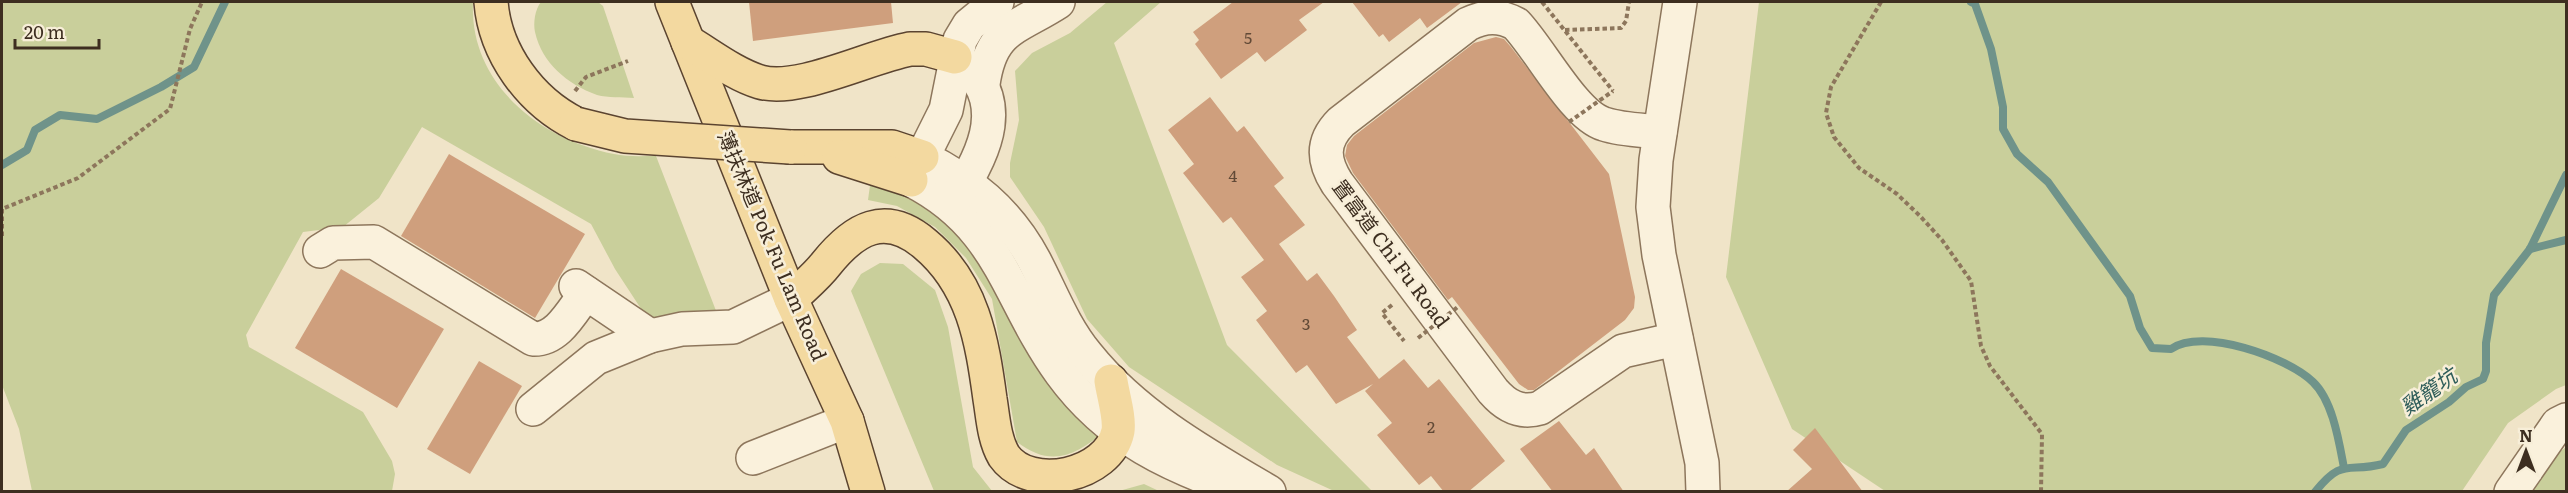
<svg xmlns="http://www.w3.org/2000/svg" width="2568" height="493" font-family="Literata,'Noto Sans TC',serif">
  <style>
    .green { fill: #c9cf9b }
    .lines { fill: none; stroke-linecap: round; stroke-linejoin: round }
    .stream { stroke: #6f938a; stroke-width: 8 }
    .building { fill: #cf9f7d }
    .minor-casing { stroke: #8d765c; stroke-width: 36 }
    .major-casing { stroke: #5b4430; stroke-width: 36 }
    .path { stroke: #8d765c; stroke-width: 4; stroke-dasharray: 4.5 3; stroke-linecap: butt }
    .minor { stroke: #faf1dc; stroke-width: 33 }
    .major { stroke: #f3d9a0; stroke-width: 33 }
    .major-bridge-casing { stroke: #5b4430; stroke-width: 36; stroke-linecap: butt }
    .path-bridge { stroke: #8d765c; stroke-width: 4; stroke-dasharray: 4.5 3; stroke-linecap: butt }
    .major-bridge { stroke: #f3d9a0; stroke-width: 33 }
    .labels { text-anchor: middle; stroke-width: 5; stroke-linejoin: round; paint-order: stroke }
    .number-label { font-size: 16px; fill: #624a37 }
    .street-label { font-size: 20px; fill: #3d2e20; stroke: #f7eed8 }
    .water-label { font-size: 21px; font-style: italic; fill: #2f5d5a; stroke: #f7eed8 }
  </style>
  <rect width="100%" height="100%" fill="#f0e4c8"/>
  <g class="green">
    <path d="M2 2H473C469 83 539 139 614 154 627 157 642 156 656 156L720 321H649L615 269 591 224 422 127 379 198 343 227 303 232 246 335 249 347 363 412 392 461 395 474 392 491H32L19 429 2 385Z"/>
    <path d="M541 2H598L603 6 634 98C622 97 608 98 597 95 567 84 542 63 535 32 533 23 535 9 541 2Z"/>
    <polygon points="1107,2 1161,2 1114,43 1227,345 1372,491 1334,491 1277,465 1129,367 1087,319 1044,227 1010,177 1010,163 1019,120 1015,71 1032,53 1070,33"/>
    <polygon points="1759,2 2566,2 2566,385 2556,389 2508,423 2462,491 1885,491 1792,429 1726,277"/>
    <path d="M871 178 945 213 1105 431C1075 456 1051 468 1017 442L992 299 966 258 935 227 897 206 868 200Z"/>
    <polygon points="880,263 903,264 935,290 948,327 973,467 992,491 934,491 851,291 861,274"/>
    <polygon points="2566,447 2566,491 2525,492 2550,460"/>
    <polygon points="1144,484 1159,491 1119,491"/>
  </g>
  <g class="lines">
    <g class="stream">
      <path d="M1971 2 1975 4 1991 49 2003 107V129L2017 154 2048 182 2130 296 2140 328 2152 348 2171 349C2203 327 2287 357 2313 382 2333 401 2339 442 2344 468"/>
      <polyline points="2,165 27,150 35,130 60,115 97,119 161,87 194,67 225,2"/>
      <polyline points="2530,249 2566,240"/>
      <path d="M2315 492C2343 457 2347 473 2383 464L2406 430 2449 402 2466 387 2483 379 2486 371V343L2494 295 2530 249 2566 175"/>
    </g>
  </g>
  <g class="building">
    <polygon points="749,2 891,2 893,23 753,41"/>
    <polygon points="1233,2 1324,2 1299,20 1307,30 1265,62 1257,52 1221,79 1195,44 1199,40 1193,32"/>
    <polygon points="1352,2 1462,2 1427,28 1420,18 1389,42 1383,34 1379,37"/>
    <polygon points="1496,37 1504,39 1511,47 1609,174 1635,297 1634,308 1625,320 1534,390 1528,390 1519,384 1452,297 1448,300 1353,173 1345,156 1347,145 1354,136 1474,43"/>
    <polygon points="1210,97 1237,132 1244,126 1284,178 1274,186 1305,225 1279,244 1307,281 1317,273 1334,296 1357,330 1347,337 1379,379 1404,359 1428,388 1439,379 1505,461 1468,492 1444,492 1431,476 1419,485 1377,435 1392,423 1365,391 1373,384 1336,404 1307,365 1296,373 1256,320 1267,311 1241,277 1264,260 1231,217 1223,223 1183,173 1194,164 1168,130"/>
    <polygon points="449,154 585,234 535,318 401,236"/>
    <polygon points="341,269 444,329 397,408 295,348"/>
    <polygon points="479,361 522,386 470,474 427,449"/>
    <polygon points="1559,421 1586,455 1594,448 1624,492 1553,492 1520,449"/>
    <polygon points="1815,428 1863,492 1786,492 1812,469 1793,450"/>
  </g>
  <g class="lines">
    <defs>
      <g id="minor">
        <path d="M997 2 969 25 960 40 946 110 911 180C1002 226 1007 299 1061 373 1109 439 1172 467 1245 492"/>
        <polyline points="1680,2 1656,160 1653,207 1659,255 1702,463 1703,492"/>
        <path d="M983 84C991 28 1016 29 1058 2"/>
        <path d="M1660 132C1642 130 1622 130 1604 124 1574 115 1540 49 1516 24 1499 15 1485 16 1468 24L1341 122C1321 142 1323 161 1337 183L1493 391C1506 406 1520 414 1540 408L1623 351 1676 339"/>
        <path d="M922 157C970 181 1008 211 1034 260 1051 292 1063 326 1087 355 1135 415 1204 454 1269 492"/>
        <path d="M954 200C986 153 1012 97 955 57"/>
        <path d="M320 251 333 243 374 242 533 339C558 340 572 311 586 293"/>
        <polyline points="576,286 650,336"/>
        <polyline points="533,409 596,358 650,336 682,329 733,327 791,299"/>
        <polyline points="753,458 847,421"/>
        <polyline points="2511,492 2558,424 2566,420"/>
      </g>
      <g id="major">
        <path d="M491 2C495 53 530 101 576 124"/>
        <polyline points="672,2 791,299 847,421 868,492"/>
        <path d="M688 42C710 55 734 74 760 82 798 93 868 57 910 49H926L955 57"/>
        <polyline points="790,147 892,147 922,157"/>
        <polyline points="839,157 911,180"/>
        <path d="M791 299C802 288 816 277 826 264 854 229 885 210 925 244 973 284 982 340 990 399 993 417 994 439 1004 456 1030 493 1109 476 1118 431 1120 417 1113 395 1111 381"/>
      </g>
    </defs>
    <use href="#minor" class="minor-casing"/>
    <use href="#major" class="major-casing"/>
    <g class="path">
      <polyline points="1542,2 1613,91"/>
      <polyline points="1881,2 1831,87 1826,113 1834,137 1859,168 1897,194 1920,216 1942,240 1971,281 1981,346 1990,366 2042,434 2041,492"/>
      <polyline points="1565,30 1621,28 1626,21 1629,2"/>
      <polyline points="575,91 586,77 628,61"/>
      <polyline points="2,236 2,209 78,178 170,109 190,29 202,2"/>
      <polyline points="1392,305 1382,313 1404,341"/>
    </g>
    <use href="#minor" class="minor"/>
    <use href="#major" class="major"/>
    <defs>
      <polyline id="major-bridge" points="576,124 625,136 790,147"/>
    </defs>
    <use href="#major-bridge" class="major-bridge-casing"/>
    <g class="path-bridge">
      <polyline points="1569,122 1613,91"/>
      <polyline points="1418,338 1459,306"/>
    </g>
    <use href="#major-bridge" class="major-bridge"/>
  </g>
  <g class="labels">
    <g class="number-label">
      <text x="1248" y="44">5</text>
      <text x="1233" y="182">4</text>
      <text x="1306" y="330">3</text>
      <text x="1431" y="433">2</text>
    </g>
    <g class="street-label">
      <text transform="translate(772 246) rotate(67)" y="7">薄扶林道 Pok Fu Lam Road</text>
      <text transform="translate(1391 254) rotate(53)" y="7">置富道 Chi Fu Road</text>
    </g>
    <g class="water-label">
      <text transform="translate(2429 392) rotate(-35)" y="7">雞籠坑</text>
    </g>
  </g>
  <rect width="2568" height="493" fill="none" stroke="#3d2e20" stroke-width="6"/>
  <g transform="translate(2526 451)" stroke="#f7eed8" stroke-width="4.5" paint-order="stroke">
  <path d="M0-4.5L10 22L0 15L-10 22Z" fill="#3d2e20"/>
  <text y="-9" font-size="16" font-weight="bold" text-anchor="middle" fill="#3d2e20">N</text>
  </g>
  <path d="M15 39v9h84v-9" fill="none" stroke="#3d2e20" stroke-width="3"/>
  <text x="24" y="39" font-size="18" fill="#3d2e20" stroke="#f7eed8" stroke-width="4.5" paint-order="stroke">20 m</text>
</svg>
